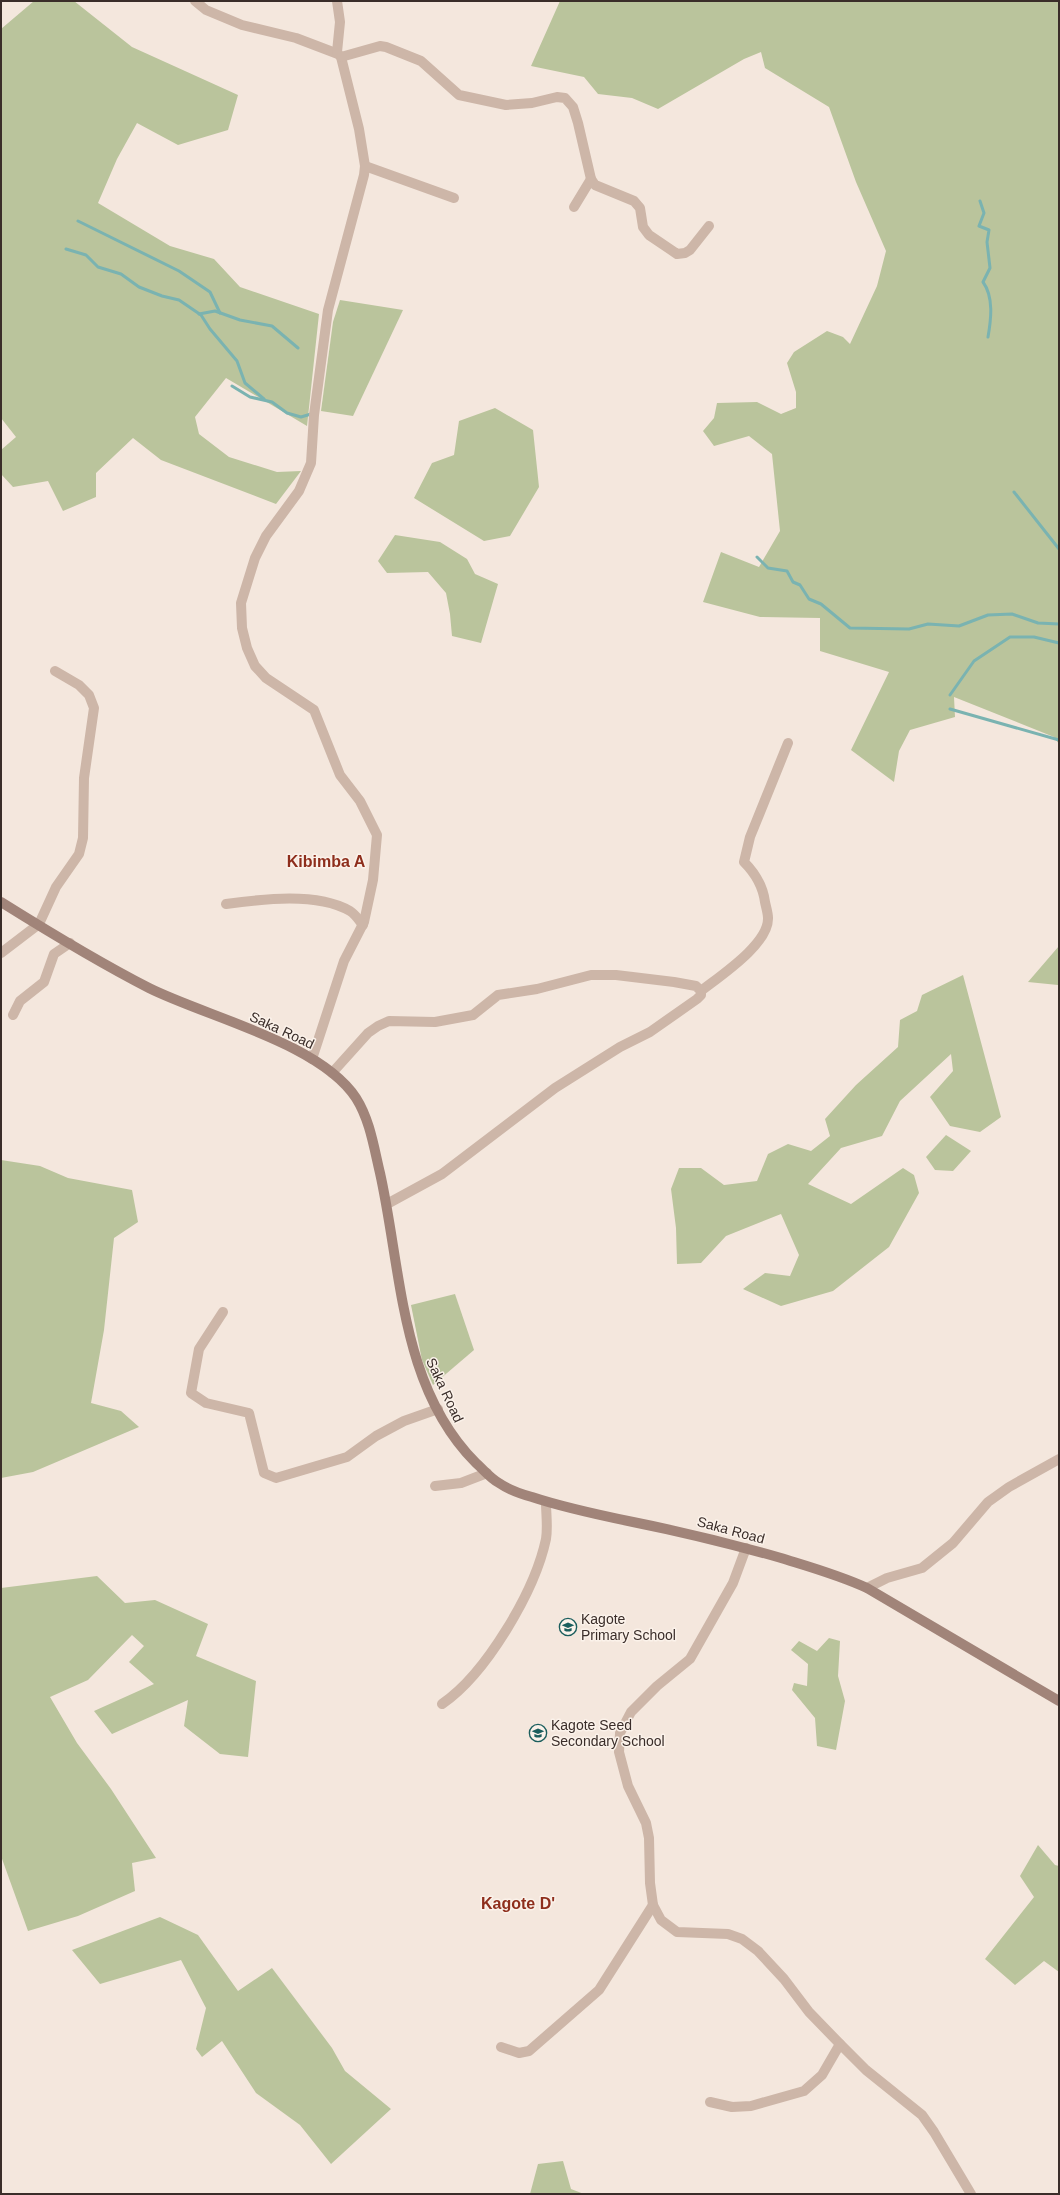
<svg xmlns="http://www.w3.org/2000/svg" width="1060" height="2195" font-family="Helvetica,sans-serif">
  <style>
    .green { fill: #bac49c }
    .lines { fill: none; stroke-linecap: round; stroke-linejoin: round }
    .stream { stroke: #7ab3b1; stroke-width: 3 }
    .minor { stroke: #cdb6a8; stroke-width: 10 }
    .secondary { stroke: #a18479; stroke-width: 10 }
    .labels { text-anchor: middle; stroke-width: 3; stroke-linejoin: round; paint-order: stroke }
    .street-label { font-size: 14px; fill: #3a2d29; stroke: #fbf2ea }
    .poi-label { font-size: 14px; fill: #3a2d29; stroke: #fbf2ea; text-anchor: start }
    .quarter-label { font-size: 16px; font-weight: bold; fill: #8e2e1c; stroke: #fbf2ea }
  </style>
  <rect width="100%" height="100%" fill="#f4e7dd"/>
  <g class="green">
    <polygon points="34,1 74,1 132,47 238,95 228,130 178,145 137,123 117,159 98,203 170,246 214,259 240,287 319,314 307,426 226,378 195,417 199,434 229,457 277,472 301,471 276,504 161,460 133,438 96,473 96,497 63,511 48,481 13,487 1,474 1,450 16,437 1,418 1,29"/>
    <polygon points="560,1 1059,1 1059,744 1054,737 954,697 955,717 910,730 899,751 894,782 851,750 889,672 820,651 820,618 760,617 703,602 721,552 759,567 780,531 772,454 749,436 714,446 703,431 714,418 717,403 757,402 781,414 796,408 796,392 787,363 794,352 827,331 843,337 850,344 877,286 886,251 856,182 829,107 765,68 761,52 744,59 658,109 632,98 598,94 584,77 531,66"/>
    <polygon points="340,300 403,310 353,416 321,411 333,322"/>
    <polygon points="495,408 533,430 539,487 510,536 484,541 414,498 432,463 454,455 459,421"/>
    <polygon points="395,535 440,542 467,559 475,574 498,584 481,643 452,636 450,614 446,593 428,572 387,573 378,561"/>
    <polygon points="1059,946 1059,988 1058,985 1028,982"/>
    <polygon points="963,975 1001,1117 980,1132 950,1126 930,1097 953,1071 951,1054 900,1101 882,1136 841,1148 808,1184 851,1204 903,1168 914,1175 919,1193 889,1247 833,1291 781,1306 743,1289 765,1273 790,1276 799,1255 781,1214 726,1236 701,1263 677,1264 676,1228 671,1189 679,1168 701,1168 724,1185 757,1181 768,1154 788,1144 811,1151 830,1136 825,1119 856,1085 898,1047 900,1020 917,1011 922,995"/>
    <polygon points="946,1135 971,1151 953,1171 935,1170 926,1157"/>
    <polygon points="1,1160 40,1166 68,1178 132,1190 138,1222 114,1238 104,1330 91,1403 121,1411 139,1427 33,1472 1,1478"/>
    <polygon points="455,1294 474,1350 433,1385 422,1360 411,1305"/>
    <polygon points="97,1576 125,1603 155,1600 208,1624 196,1656 256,1681 248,1757 220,1754 184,1726 188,1700 112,1734 94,1711 154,1684 129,1662 144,1646 132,1635 88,1680 50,1697 77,1743 111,1789 156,1858 132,1863 135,1891 78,1916 28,1931 1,1856 1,1588"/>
    <polygon points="829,1638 840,1641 838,1676 845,1701 836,1750 817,1746 815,1718 792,1690 794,1683 807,1686 808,1664 791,1650 799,1641 817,1651"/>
    <polygon points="1038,1845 1055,1865 1059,1866 1059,1972 1044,1961 1015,1985 985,1959 1034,1897 1020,1876"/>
    <polygon points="160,1917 198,1935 238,1991 272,1968 332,2048 345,2071 391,2109 331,2164 300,2125 256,2093 222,2041 202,2057 196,2049 206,2008 181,1960 100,1984 72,1950"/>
    <polygon points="563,2161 571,2189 584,2194 530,2194 538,2164"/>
  </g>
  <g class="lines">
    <g class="stream">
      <path d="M980 201 984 213 979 226 989 230 987 242 990 268 983 282C994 297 991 320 988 337"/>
      <polyline points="78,221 179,271 210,292 220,313"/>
      <polyline points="66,249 86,255 98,267 121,274 139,287 162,296 179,300 201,315 210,329 237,361 245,383 264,399"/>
      <polyline points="199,314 215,311 240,320 272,326 298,348"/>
      <polyline points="232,386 250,397 272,402 287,413 301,417 311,414"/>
      <polyline points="1014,492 1059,549"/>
      <polyline points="757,557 768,568 787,571 793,582 800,585 809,599 821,604 850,628 909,629 928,624 959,626 988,615 1012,614 1038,623 1059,624"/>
      <polyline points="950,695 974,661 1010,637 1034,637 1059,643"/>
      <polyline points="950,709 1059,740"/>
    </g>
    <g class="minor">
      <polyline points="195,1 206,10 242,25 296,38 338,54 341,57 359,129 365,166 364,175 328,310 314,415 311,463 299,491 266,536 255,558 241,603 242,628 247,648 255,666 266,678 314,710 340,775 360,801 377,835 373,880 364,922 344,961 312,1059"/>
      <polyline points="337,52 340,22 337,1"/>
      <polyline points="341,57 380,46 386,47 421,61 459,95 506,105 532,103 557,97 565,98 573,107 578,123 591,179 595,185 634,201 640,208 643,227 649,235 677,254 685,253 690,250 709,226"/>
      <polyline points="365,166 454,198"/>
      <polyline points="574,207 591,179"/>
      <path d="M226 904C263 899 317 892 350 911 355 914 359 920 363 925"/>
      <polyline points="1,953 39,924 56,887 79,854 83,838 84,778 94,708 89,695 79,685 55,671"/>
      <path d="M701 991C720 976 769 944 768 918 768 913 766 907 765 902 763 887 755 873 744 862L750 837 788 743"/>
      <polyline points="13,1015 20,1001 44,982 54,954 70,943"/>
      <polyline points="332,1073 368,1033 378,1026 389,1021 435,1022 473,1015 498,995 537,989 591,975 616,975 674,982 696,986 701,991 701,995 697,999 650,1032 620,1047 555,1088 442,1174 387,1204"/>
      <polyline points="223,1312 199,1349 191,1393 206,1403 249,1413 264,1473 276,1478 347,1457 376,1436 404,1421 438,1409"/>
      <polyline points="435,1486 461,1483 487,1473"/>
      <polyline points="746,1548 733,1583 690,1659 657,1686 631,1712 620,1733 619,1752 628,1786 646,1823 649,1838 650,1883 653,1905 661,1920 677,1932 728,1934 742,1939 758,1951 784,1979 809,2012 840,2044 866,2070 922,2115 934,2132 971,2194"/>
      <polyline points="867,1588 887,1578 922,1568 953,1543 988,1502 1009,1487 1059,1459"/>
      <path d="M442 1704C486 1674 535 1591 546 1539 548 1527 546 1514 546 1502"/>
      <polyline points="501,2047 519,2053 529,2051 599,1990 653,1905"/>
      <polyline points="710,2102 732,2107 751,2106 804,2091 822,2075 840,2044"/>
    </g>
    <path class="secondary" d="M1 902C49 932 98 962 149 988 207 1017 320 1043 356 1098 370 1120 374 1148 380 1173 402 1272 400 1387 476 1463 484 1470 490 1478 499 1483 509 1490 521 1494 532 1497 565 1508 599 1515 633 1522 683 1532 732 1544 781 1558 810 1567 839 1575 867 1588L1059 1701"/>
  </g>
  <defs>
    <symbol id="school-ring" viewBox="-11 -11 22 22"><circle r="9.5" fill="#fbf2ea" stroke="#1b5e5d" stroke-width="1.5"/><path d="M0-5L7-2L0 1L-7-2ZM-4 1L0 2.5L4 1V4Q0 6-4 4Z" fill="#1b5e5d"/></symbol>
  </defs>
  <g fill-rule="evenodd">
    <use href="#school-ring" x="558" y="1617" width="20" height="20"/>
    <use href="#school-ring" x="528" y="1723" width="20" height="20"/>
  </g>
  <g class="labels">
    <g class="street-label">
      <text transform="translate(282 1030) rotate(25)" y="5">Saka Road</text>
      <text transform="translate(445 1390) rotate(65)" y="5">Saka Road</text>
      <text transform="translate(731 1530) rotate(15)" y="5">Saka Road</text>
    </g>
    <g class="poi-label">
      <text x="581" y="1624">Kagote<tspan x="581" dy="16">Primary School</tspan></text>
      <text x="551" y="1730">Kagote Seed<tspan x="551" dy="16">Secondary School</tspan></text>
    </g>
    <g class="quarter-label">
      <text x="326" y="867">Kibimba A</text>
      <text x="518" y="1909">Kagote D'</text>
    </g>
  </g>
  <rect width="1060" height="2195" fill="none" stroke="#3a2d29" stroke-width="4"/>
</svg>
